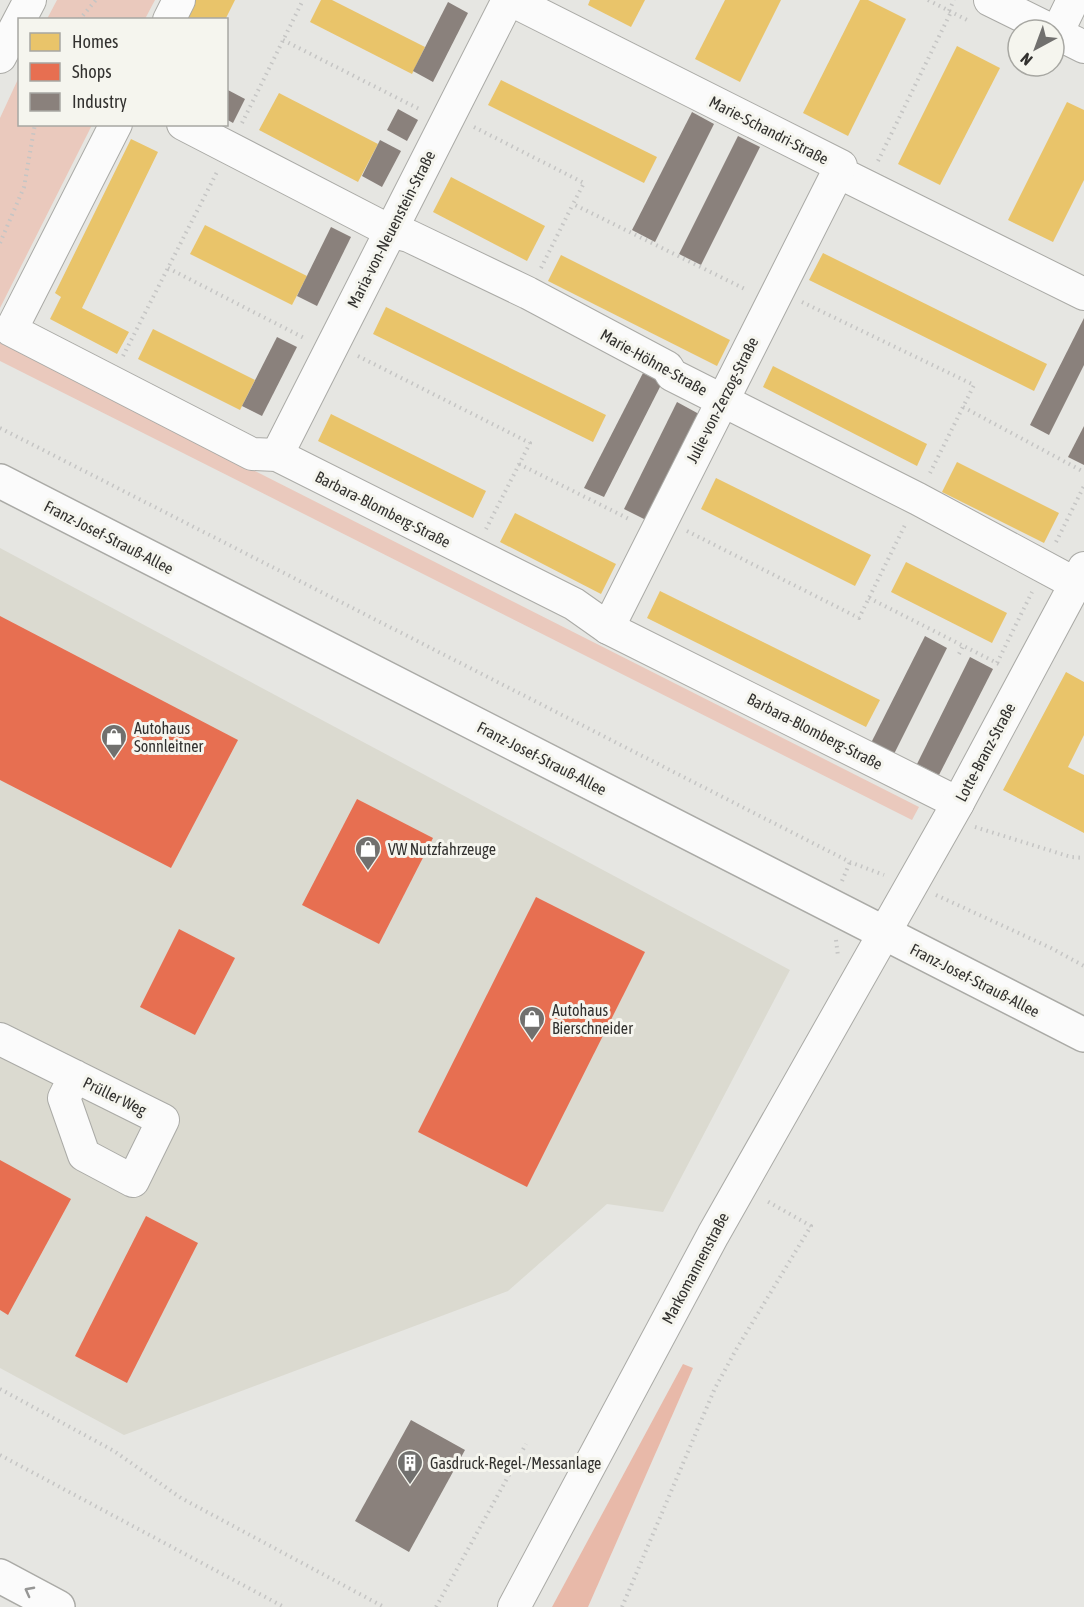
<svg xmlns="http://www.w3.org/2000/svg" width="1084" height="1607" font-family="'Asap Condensed',sans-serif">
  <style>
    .built { fill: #dbdad0 }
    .green { fill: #eac9bd }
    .forest { fill: #e8b9a9 }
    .homes { fill: #e9c46a }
    .shops { fill: #e76f51 }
    .industry { fill: #8a817c }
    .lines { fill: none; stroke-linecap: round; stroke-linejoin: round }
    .minor-casing { stroke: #aaaaa6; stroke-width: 34 }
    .tertiary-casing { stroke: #aaaaa6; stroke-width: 36 }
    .motorway-casing { stroke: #aaaaa6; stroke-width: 36 }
    .path { stroke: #c5c5c4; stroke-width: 4; stroke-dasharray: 1.5 4.5; stroke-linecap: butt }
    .minor { stroke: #fbfbfb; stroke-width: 32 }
    .tertiary { stroke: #fbfbfb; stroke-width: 33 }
    .motorway { stroke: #fbfbfb; stroke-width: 33 }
    .oneway { stroke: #969695 }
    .labels { text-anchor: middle; stroke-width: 6; stroke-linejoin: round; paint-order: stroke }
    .street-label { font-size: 16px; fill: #32312f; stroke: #f5f5ee }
    .poi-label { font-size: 16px; fill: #32312f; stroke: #f5f5ee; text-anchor: start }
  </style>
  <rect width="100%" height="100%" fill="#e6e6e2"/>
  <polygon class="built" points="0,548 790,970 663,1212 607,1204 508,1291 124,1435 0,1368"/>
  <g class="green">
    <polygon points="57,0 155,0 145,19 47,19"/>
    <polygon points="19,77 20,124 92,125 0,308 0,118"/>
    <polygon points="0,342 919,807 912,820 0,361"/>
  </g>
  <polygon class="forest" points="683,1364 693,1368 588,1607 552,1607"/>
  <g class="homes">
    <polygon points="196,0 235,0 225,20 185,20"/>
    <polygon points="321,0 332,0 425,47 412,74 310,22"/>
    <polygon points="590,0 645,0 631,27 588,5"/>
    <polygon points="725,0 781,0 740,82 695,59"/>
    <polygon points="860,0 868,0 906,19 848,136 803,113"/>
    <polygon points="957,46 1000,68 940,185 898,164"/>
    <polygon points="501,80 657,157 644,183 488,105"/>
    <polygon points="279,93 378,144 358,182 259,130"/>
    <polygon points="1067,102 1084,110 1084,180 1053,242 1008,220"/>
    <polygon points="131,139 158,152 82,308 129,332 117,354 50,319 61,297 55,293"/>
    <polygon points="451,177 545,226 527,261 433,212"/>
    <polygon points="205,225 307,276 292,305 190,254"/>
    <polygon points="823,253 1047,364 1034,391 809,280"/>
    <polygon points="561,255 730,340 717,366 548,281"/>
    <polygon points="386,307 606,415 593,442 373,334"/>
    <polygon points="153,329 255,380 240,410 138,359"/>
    <polygon points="773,366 927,444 917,466 763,387"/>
    <polygon points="331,414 486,491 473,518 318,441"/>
    <polygon points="957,462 1059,513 1044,543 942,492"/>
    <polygon points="716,478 871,555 855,586 701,509"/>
    <polygon points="515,513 616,564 601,594 500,542"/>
    <polygon points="906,562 1007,613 992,643 891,592"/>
    <polygon points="660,591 880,700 866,727 647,618"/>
    <polygon points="1066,672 1084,682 1084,735 1068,767 1084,775 1084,833 1003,790"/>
  </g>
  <g class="shops">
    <polygon points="0,616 238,740 171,868 0,780"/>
    <polygon points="357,799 433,838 379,944 302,905"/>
    <polygon points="536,897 645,952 527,1187 418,1132"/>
    <polygon points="179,929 235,958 195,1035 140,1007"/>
    <polygon points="0,1160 71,1199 8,1315 0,1310"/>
    <polygon points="146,1216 198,1243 127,1383 75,1356"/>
  </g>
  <g class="industry">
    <polygon points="448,2 468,13 433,82 413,71"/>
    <polygon points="226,89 245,99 233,123 226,119"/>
    <polygon points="398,109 418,120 407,141 387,130"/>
    <polygon points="692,112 714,124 655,242 632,230"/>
    <polygon points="738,136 760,147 701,265 679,254"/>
    <polygon points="380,140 401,151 382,187 362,176"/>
    <polygon points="331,227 351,237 317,306 297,296"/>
    <polygon points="1084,318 1084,365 1049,435 1030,425"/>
    <polygon points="277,337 297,347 262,416 242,406"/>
    <polygon points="643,373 662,383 604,497 584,488"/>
    <polygon points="677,402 699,414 646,520 624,509"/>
    <polygon points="1084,426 1084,465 1068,457"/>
    <polygon points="925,636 947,648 894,754 871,743"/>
    <polygon points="970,657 993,669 939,775 917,764"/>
    <polygon points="411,1420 465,1450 409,1552 355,1521"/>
  </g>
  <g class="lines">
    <defs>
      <g id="minor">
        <polyline points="511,0 841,166 838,172 1084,294"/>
        <polyline points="990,0 1051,30"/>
        <polyline points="169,20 179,0"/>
        <polyline points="1054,32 1084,47"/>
        <polyline points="1057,33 1073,0"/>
        <polyline points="0,57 30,0"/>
        <polyline points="116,124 11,330 252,454 277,455 574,604 608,628 958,803"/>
        <polyline points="183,124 390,231 409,236 528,293 667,367 672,375 918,499 1076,584"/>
        <polyline points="277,455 506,4"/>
        <polyline points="608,628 838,172"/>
        <polyline points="0,1039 163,1120 133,1181 84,1155 64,1098 75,1076"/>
        <polyline points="514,1607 713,1235 958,803 1084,568"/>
      </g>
      <polyline id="tertiary" points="0,481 1084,1035"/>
      <polyline id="motorway" points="0,1576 58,1607"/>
    </defs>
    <use href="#minor" class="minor-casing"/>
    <use href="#tertiary" class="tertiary-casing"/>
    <use href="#motorway" class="motorway-casing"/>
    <g class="path">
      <polyline points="928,0 969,21"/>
      <polyline points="949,11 954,0"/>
      <polyline points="79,20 96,0"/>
      <polyline points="283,40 421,110"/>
      <polyline points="242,123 303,0"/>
      <polyline points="474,127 584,183 573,204 747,290"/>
      <polyline points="878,161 951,12"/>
      <polyline points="0,243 24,187 35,124"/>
      <polyline points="168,268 306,339"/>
      <polyline points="541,268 573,204"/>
      <polyline points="802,302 974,385 930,473"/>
      <polyline points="123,356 217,172"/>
      <polyline points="358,356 530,443 486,529"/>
      <polyline points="963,407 1084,472"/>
      <polyline points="0,428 850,862 884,875"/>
      <polyline points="519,464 631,520"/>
      <polyline points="687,531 859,618 906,523"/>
      <polyline points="1056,542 1084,486"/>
      <polyline points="869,598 999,664"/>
      <polyline points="959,654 963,646"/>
      <polyline points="997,663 1032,592"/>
      <polyline points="975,827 1071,857 1084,858"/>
      <polyline points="842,881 850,862"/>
      <polyline points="936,895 1051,948 1084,966"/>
      <polyline points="836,940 838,956"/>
      <polyline points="0,1389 114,1451 181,1498 384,1607"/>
      <polyline points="0,1455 284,1607"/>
      <polyline points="436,1607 526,1444"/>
      <polyline points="622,1607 715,1388 737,1348 811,1226 765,1200"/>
    </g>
    <use href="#minor" class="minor"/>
    <use href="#tertiary" class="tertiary"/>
    <use href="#motorway" class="motorway"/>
  </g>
  <defs><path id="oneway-chevron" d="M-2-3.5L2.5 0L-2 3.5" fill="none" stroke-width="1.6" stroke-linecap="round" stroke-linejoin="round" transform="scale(1.5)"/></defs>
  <use class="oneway" href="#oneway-chevron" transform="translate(29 1591) rotate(-152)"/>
  <defs>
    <symbol id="shop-pin" viewBox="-11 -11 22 30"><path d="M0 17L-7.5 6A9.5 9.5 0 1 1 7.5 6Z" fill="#71706e" stroke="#f5f5ee"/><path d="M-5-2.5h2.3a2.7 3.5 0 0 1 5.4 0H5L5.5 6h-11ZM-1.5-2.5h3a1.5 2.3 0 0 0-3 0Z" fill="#fff"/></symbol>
    <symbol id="building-pin" viewBox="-11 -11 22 30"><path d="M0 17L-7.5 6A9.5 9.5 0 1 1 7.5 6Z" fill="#71706e" stroke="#f5f5ee"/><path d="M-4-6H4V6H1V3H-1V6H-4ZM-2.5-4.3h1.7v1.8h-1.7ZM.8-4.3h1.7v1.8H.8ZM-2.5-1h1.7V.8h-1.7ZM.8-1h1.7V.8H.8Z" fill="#fff"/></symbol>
  </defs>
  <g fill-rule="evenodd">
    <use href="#shop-pin" x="99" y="722" width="30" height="40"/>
    <use href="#shop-pin" x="353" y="834" width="30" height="40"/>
    <use href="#shop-pin" x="517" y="1004" width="30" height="40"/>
    <use href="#building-pin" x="395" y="1448" width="30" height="40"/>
  </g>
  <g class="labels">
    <g class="street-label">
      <text transform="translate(769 130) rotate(27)" y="6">Marie-Schandri-Straße</text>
      <text transform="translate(391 229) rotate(-63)" y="6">Maria-von-Neuenstein-Straße</text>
      <text transform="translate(654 362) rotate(29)" y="6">Marie-Höhne-Straße</text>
      <text transform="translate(722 400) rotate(-63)" y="6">Julie-von-Zerzog-Straße</text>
      <text transform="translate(383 509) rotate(27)" y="6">Barbara-Blomberg-Straße</text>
      <text transform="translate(109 537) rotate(27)" y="6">Franz-Josef-Strauß-Allee</text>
      <text transform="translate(815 731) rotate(27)" y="6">Barbara-Blomberg-Straße</text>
      <text transform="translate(985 752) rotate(-62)" y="6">Lotte-Branz-Straße</text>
      <text transform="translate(542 758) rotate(27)" y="6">Franz-Josef-Strauß-Allee</text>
      <text transform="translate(975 980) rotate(27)" y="6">Franz-Josef-Strauß-Allee</text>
      <text transform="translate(115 1096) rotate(26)" y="6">Prüller Weg</text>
      <text transform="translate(695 1268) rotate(-62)" y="6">Markomannenstraße</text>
    </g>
    <g class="poi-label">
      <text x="134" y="734">Autohaus<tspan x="134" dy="18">Sonnleitner</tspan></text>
      <text x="388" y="855">VW Nutzfahrzeuge</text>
      <text x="552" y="1016">Autohaus<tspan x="552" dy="18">Bierschneider</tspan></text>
      <text x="430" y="1469">Gasdruck-Regel-/Messanlage</text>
    </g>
  </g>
  <rect x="18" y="18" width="210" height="108" fill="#f5f5ee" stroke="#a7a7a2" stroke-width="1.5"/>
  <rect x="30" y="33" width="30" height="18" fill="#e9c46a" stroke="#a7a7a2" stroke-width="1.5"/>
  <text x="72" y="48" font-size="18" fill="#32312f">Homes</text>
  <rect x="30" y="63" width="30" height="18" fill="#e76f51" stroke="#a7a7a2" stroke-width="1.5"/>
  <text x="72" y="78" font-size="18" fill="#32312f">Shops</text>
  <rect x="30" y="93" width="30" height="18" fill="#8a817c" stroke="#a7a7a2" stroke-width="1.5"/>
  <text x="72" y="108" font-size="18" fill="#32312f">Industry</text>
  <g transform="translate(1036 48) rotate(221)"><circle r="28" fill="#f5f5ee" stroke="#a7a7a2" stroke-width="1.5"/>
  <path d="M0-4.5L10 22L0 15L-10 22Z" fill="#71706e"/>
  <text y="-9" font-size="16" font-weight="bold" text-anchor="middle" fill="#32312f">N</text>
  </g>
</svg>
